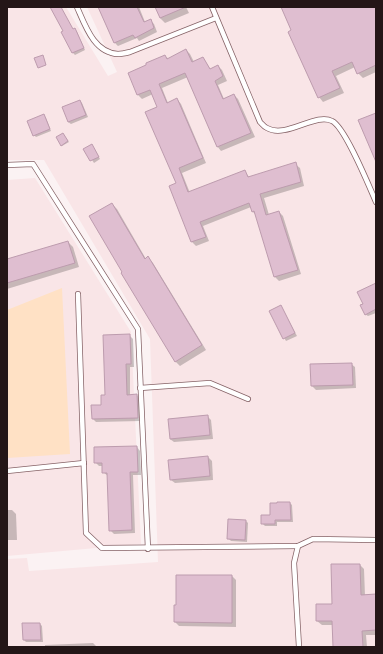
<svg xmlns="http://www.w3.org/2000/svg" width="383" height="654" font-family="'Alegreya Sans',sans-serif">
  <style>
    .built { fill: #f9e5e7 }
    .green { fill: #ffe1c5 }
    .shadow { fill: #0003 }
    .building { fill: #dfbed0; stroke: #bd9cae }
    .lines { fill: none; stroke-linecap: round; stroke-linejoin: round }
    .lane-casing { stroke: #866367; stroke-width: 6 }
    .lane { stroke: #fff; stroke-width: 4.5 }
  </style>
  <rect width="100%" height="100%" fill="#fbf2f3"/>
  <g class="built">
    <polygon points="7,7 66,7 108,76 117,72 87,7 376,7 376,647 7,647 7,559 27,558 29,571 158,562 150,339 44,160 7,160"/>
    <polygon points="35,178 131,332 141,544 7,556 7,180"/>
  </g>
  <polygon class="green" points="62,288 70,454 7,458 7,310"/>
  <g class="shadow">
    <polygon points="52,7 60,7 73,30 77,32 85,50 75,55 73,53 63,32 65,31"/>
    <polygon points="99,7 139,7 145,22 150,20 154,24 157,32 139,41 137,38 118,46 115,43"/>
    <polygon points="156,7 186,7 189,13 165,23 160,18"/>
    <polygon points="286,7 376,7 376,72 363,78 358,73 355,67 336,76 344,93 323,102 319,97 293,31"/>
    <polygon points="186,50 190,54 194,62 203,58 211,70 218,66 222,70 227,81 218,85 224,99 234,95 238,99 255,137 221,151 217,146 188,77 162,88 168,103 177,99 181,104 206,163 182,173 190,193 245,172 250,178 295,164 300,168 304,186 264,198 269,215 279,212 283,216 301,274 279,281 275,277 256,215 252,211 251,207 203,226 209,241 196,246 192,242 158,107 153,94 142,99 138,95 165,56 169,59"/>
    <polygon points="80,101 82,103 88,117 71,124 68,122"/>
    <polygon points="44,116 46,118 51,131 36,137 34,135"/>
    <polygon points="63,134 69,142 62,146 61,145"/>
    <polygon points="94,148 100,159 94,163 85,149"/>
    <polygon points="112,204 117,209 146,259 148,258 153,263 206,350 180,366 175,361 123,272"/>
    <polygon points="68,242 73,247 79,267 7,289 7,260"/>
    <polygon points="376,284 376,313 368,316 365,314 365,304"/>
    <polygon points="281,306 297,336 286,341 270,311"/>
    <polygon points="129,335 133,339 134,367 130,367 130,395 137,395 140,399 141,421 96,422 92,418 102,406"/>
    <polygon points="351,364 355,367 356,388 316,390 312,386"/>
    <polygon points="207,416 211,420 213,439 174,442 170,439"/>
    <polygon points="137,447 140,451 141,475 133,475 135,533 114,534 110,530 108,476 103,472 103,466 99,466 95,462"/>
    <polygon points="208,457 212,461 213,480 175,483 171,480"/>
    <polygon points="290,503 292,505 293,522 277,522 277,526 265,526 262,523"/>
    <polygon points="7,510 12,510 16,514 17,540 7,540"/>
    <polygon points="246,521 248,523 247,542 231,541 228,538"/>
    <polygon points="360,565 364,569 365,596 376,595 376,635 366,635 367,647 334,647 333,625 322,625 317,621 333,604"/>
    <polygon points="232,576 236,580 236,627 179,626 175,622 175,606"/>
    <polygon points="40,624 42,626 43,642 26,642 24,640"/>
    <polygon points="93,643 97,647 45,647 45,645"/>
  </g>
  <g class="building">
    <polygon points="50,7 61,7 73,29 75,28 84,48 72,53 61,32 63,31"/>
    <polygon points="98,7 137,7 144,22 151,19 154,28 135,38 133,35 114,43"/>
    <polygon points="155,7 186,7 160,18"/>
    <polygon points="281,7 376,7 376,65 357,74 352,62 332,71 340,88 318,98 288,32 291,30"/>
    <polygon points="186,49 192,62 203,57 210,69 218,65 223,76 215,81 223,99 234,94 251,133 217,147 185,73 159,84 167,103 177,98 203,158 179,168 188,192 245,170 248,177 296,162 301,182 260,194 266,215 279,211 298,270 274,277 254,211 252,212 249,203 200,222 206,237 191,242 169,186 176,183 145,112 157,107 150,90 137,95 128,73 146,65 146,63 165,55 167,59"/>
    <polygon points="43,55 46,65 38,68 34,58"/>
    <polygon points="80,100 86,115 68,122 62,107"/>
    <polygon points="376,113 376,162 358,120"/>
    <polygon points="44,114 50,129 33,136 27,121"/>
    <polygon points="63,133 68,141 61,146 56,137"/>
    <polygon points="92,144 99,157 90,161 83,149"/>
    <polygon points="112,203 145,259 148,256 202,345 175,362 121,273 122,272 89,216"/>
    <polygon points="68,241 75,263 7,283 7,259"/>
    <polygon points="376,283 376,309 365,315 360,305 363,304 357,292"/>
    <polygon points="281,305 295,333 283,339 269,311"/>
    <polygon points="130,334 131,364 126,364 127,395 137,394 138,418 92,419 91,405 101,405 101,395 105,395 103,335"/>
    <polygon points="352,363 353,385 311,386 310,364"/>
    <polygon points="208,415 210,435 170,439 168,419"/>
    <polygon points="137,446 138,472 130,472 132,530 109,531 107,473 102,473 102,463 94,463 94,447"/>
    <polygon points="208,456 210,476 170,480 168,460"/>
    <polygon points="277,502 290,502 291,520 275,520 275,524 261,524 261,515 270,515 270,503 277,503"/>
    <polygon points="228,519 246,520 245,540 227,539"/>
    <polygon points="331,564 360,564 361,595 376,594 376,630 362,631 363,647 333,647 332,621 316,621 316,604 332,604"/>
    <polygon points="176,575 232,575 232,623 174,622 174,605 176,605"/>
    <polygon points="22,623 40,623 41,640 23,640"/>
  </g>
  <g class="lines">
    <defs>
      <g id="lane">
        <path d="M77 7C85 25 94 53 118 54 122 54 126 53 130 52L216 18"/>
        <path d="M212 7 260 122C262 124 264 127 267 128 286 139 316 112 332 121 345 127 369 186 376 202"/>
        <polyline points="7,165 33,164 138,329 148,549"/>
        <polyline points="78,294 86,533 102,548 298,546 313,539 376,540"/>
        <polyline points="140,388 210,383 248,399"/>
        <polyline points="7,471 84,463"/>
        <polyline points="298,546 294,563 299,647"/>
      </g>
    </defs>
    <use href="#lane" class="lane-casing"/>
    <use href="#lane" class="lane"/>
  </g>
  <rect width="383" height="654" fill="none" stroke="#241617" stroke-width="16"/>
</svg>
